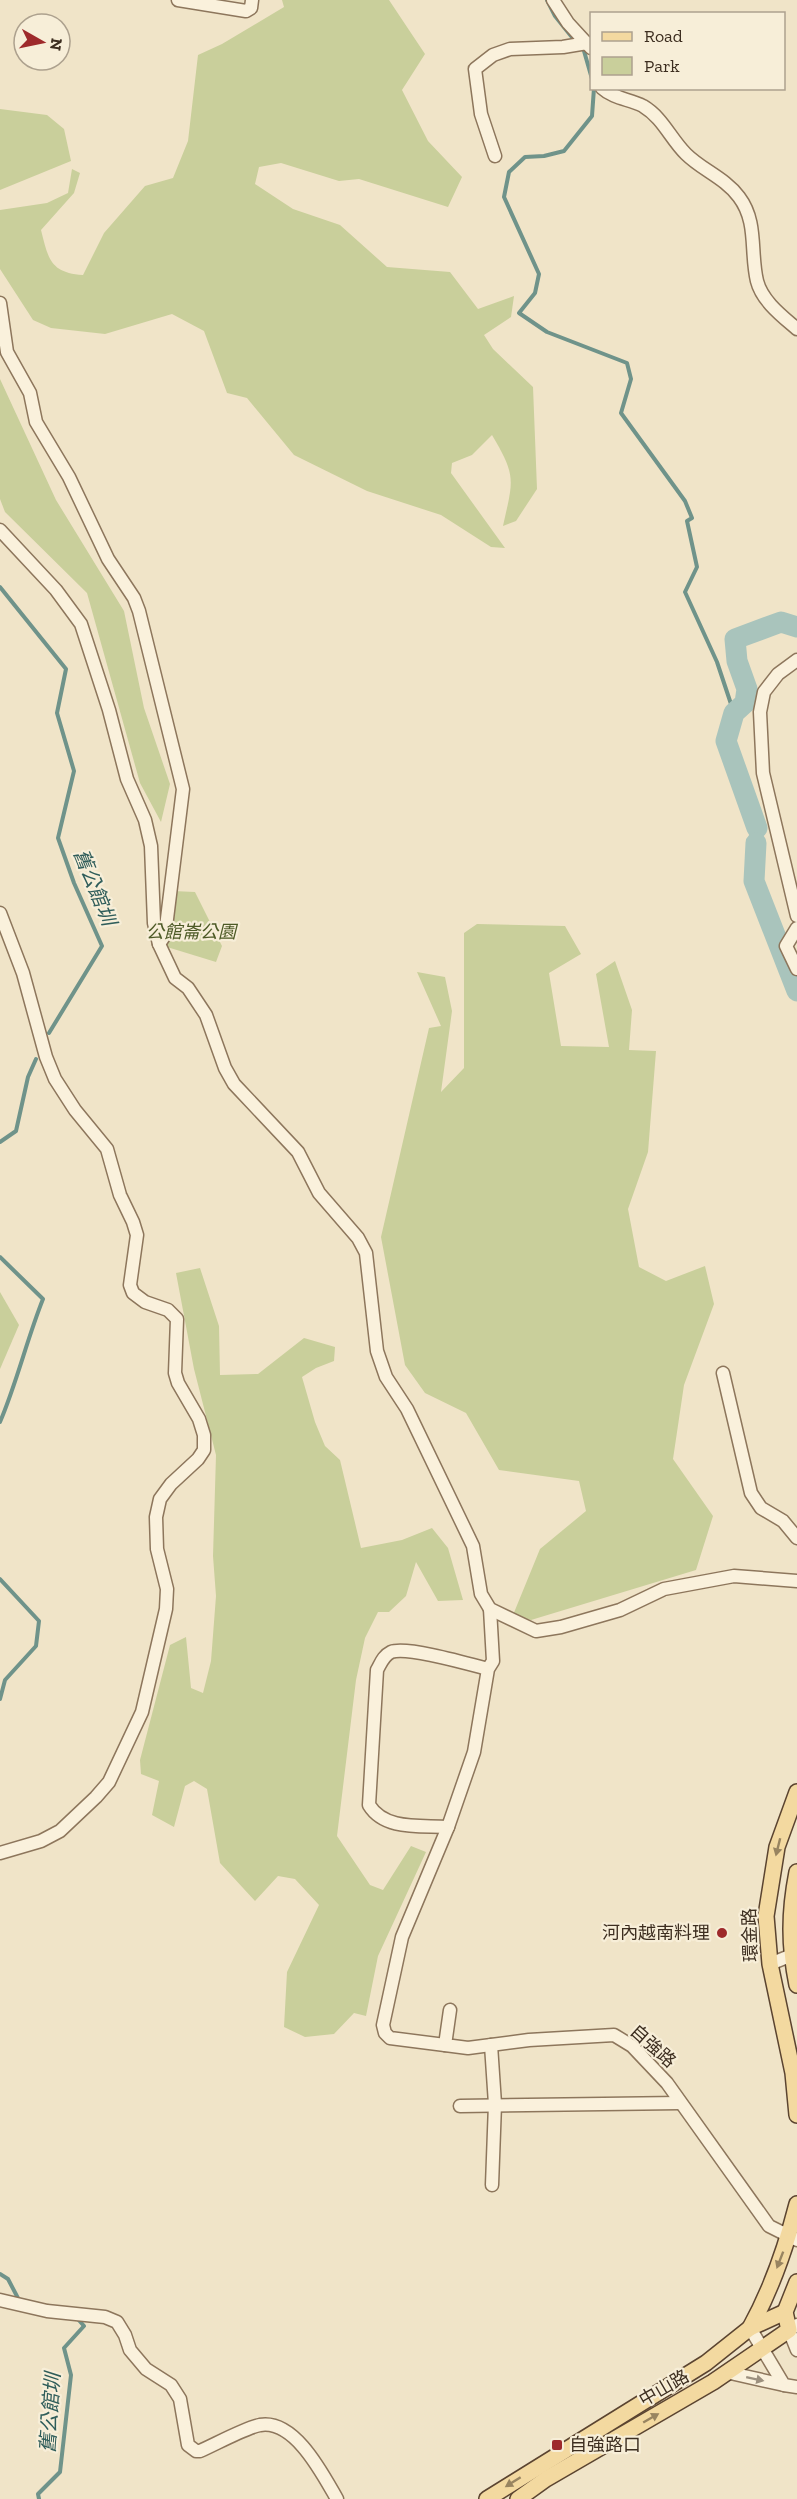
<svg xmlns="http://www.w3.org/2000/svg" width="797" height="2499" font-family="'Zilla Slab','Noto Sans TC',serif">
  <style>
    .green { fill: #c9cf9b }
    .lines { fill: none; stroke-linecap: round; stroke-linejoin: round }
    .stream { stroke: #6f938a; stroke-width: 4 }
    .river { stroke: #a9c4bc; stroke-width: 21 }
    .minor-casing { stroke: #8d765c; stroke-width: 15 }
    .major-casing { stroke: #5b4430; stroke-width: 18 }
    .minor { stroke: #faf1dc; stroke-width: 12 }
    .major { stroke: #f3d9a0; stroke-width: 15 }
    .oneway { fill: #988460 }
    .oneway2 { fill: #9c907e }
    .poi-dot { fill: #9e2a2b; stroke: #f7eed8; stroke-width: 2 }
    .labels { text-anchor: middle; stroke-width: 4.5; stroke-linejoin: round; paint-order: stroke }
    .park-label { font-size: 18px; font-style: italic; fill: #4d5a26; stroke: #f7eed8 }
    .poi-label { font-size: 18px; fill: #3d2e20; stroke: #f7eed8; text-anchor: end }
    .street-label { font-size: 18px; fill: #3d2e20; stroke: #f7eed8 }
    .water-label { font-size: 20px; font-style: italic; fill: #2f5d5a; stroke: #f7eed8 }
  </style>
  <rect width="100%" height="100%" fill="#f0e4c8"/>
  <g class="green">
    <path d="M282 0H389L425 54 402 90 428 141 462 177 448 207 359 179 339 181 281 163 259 167 255 184 293 209 340 225 387 267 450 272 478 309 514 296 511 317 484 335 493 349 533 387 537 489 516 521 503 526C513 480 517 477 492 435L472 455 452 463 451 473 505 548 491 547 441 515 367 491 294 455 247 398 227 393 204 331 172 314 105 334 51 328 33 320 0 269V210L47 203 68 193 72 169 80 173 74 193 41 230C48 258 50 273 83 275L104 233 145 186 173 178 188 141 198 55 222 44 284 7Z"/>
    <polygon points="0,109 47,115 64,129 71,161 0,190"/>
    <polygon points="0,379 56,500 124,611 144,708 170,784 161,822 140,783 87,593 5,512 0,499"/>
    <polygon points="173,891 195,892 222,946 216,962 167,947"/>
    <polygon points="477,924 565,926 581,954 549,973 561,1046 609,1047 596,974 615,961 632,1010 629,1050 656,1051 648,1152 628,1209 639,1267 666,1281 705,1266 714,1304 684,1385 673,1459 713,1516 696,1570 531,1620 513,1615 540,1549 586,1511 579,1481 499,1470 466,1413 425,1393 405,1365 381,1237 429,1028 441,1026 417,972 445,977 452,1011 441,1092 464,1068 464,933"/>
    <polygon points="200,1268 219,1326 220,1375 258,1374 304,1338 335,1347 334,1361 316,1368 302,1377 315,1422 325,1446 340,1460 361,1548 402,1540 432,1528 448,1548 463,1600 438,1601 416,1562 406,1596 389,1612 378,1612 365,1638 356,1680 337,1836 370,1885 383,1890 411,1846 426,1852 378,1956 366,2016 354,2013 334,2034 305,2037 284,2027 287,1972 319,1905 295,1879 278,1876 255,1901 220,1863 207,1789 194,1781 185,1786 174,1827 152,1815 159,1781 141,1774 140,1760 170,1645 186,1637 191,1688 203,1693 211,1661 216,1596 213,1556 216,1455 194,1369 176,1273"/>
    <polygon points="0,1292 19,1325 0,1369"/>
  </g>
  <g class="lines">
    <g class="stream">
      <polyline points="547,0 555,16 571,36"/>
      <polyline points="584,51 592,79"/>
      <polyline points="594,88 592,116 564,151 544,156 525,157 509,172 504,197 539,274 535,293 519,313 547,332 627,363 631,379 621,413 685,501 692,518 687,521 697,567 685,592 717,662 734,713"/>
      <polyline points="0,587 66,669 57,713 74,771 58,838 74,883 102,946 49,1033"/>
      <polyline points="0,1142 16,1131 28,1077 36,1059"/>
      <path d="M0 1257 43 1299C27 1339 17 1382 0 1422"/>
      <polyline points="0,1579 39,1621 36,1646 5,1680 0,1699"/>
      <polyline points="0,2274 8,2279 20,2302"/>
      <polyline points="39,2499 38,2494 60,2472 71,2375 64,2348 84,2326 77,2318"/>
    </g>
    <g class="river">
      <polyline points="757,828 726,741 734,713 745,703 747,689 737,661 735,639 781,622 797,627"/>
      <polyline points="756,843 754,881 797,991"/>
    </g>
    <defs>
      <g id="minor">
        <polyline points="178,0 246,11 251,8 252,0"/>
        <polyline points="553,0 568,23 591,48"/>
        <path d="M602 88C614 99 630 99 643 106 663 118 670 138 686 154 702 170 725 178 739 197 758 222 750 252 757 281 762 301 782 316 797 329"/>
        <polyline points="495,156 481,114 475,69 493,55 510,49 563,47 587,43"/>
        <polyline points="0,303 7,352 30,393 36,422 69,477 108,559 134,598 139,611 183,789 165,935 159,944"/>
        <polyline points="0,530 56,590 81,624 109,710 127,779 145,820 151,846 154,923 159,944 175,978 188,988 206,1015 225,1068 234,1084 298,1152 319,1193 358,1238 366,1253 377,1351 386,1377 407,1409 473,1546 481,1594 490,1609 536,1631 561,1627 620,1610 664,1589 734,1576 797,1581"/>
        <polyline points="797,660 778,674 764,692 760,712 763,773 797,916"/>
        <polyline points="0,913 23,973 46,1057 55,1079 75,1110 107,1149 120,1195 133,1222 137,1235 130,1285 133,1293 145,1302 168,1310 177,1319 175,1373 178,1383 199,1419 204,1435 204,1450 198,1459 171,1484 160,1499 156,1517 157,1549 167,1589 166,1609 142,1712 109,1782 96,1797 60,1831 41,1841 0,1853"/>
        <polyline points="797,928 786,946 797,969"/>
        <polyline points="723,1373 751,1493 761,1508 783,1521 797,1538"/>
        <path d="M488 1669 474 1752 448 1827C421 1825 385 1831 369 1805L377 1670C381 1663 383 1656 391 1652 407 1646 469 1664 488 1669L493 1661 490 1609"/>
        <polyline points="770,1964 797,1953"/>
        <polyline points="450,2010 445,2045 468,2048 529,2040 614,2035 632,2046 667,2083 769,2226 797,2240"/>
        <polyline points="445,2045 390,2038 385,2033 383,2025 402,1937 448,1827"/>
        <polyline points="491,2045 495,2104 492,2185"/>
        <polyline points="460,2106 680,2103"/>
        <path d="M0 2300 47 2311 105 2317 117 2322 125 2335 130 2350 146 2369 171 2385 180 2399 188 2445 196 2451H200C216 2444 245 2428 260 2425 295 2419 323 2475 337 2499"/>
        <polyline points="797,2325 789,2330 797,2350"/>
        <polyline points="750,2328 784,2385 797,2387"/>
        <polyline points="726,2372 784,2385"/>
      </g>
      <g id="major">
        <polyline points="797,1792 777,1847 766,1916 770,1964 793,2073 797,2115"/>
        <path d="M797 1872C789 1913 789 1945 797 1985"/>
        <path d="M750 2328C771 2290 786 2247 797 2204"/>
        <polyline points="487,2499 706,2363 750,2328 785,2312"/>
        <polyline points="518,2499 546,2479 713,2382 789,2330 785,2312 797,2282"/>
      </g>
    </defs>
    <use href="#minor" class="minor-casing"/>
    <use href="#major" class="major-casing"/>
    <use href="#minor" class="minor"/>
    <use href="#major" class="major"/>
  </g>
  <defs><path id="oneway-solid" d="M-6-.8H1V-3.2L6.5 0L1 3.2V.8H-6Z" transform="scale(1.5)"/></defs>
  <g class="oneway">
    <use href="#oneway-solid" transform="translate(778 1847) rotate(104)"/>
    <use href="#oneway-solid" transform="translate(780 2260) rotate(111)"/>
    <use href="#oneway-solid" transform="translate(651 2418) rotate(-30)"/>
    <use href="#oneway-solid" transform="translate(513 2482) rotate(148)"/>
  </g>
  <use class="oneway2" href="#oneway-solid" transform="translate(755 2379) rotate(12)"/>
  <g class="poi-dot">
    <circle cx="722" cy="1933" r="6"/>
    <rect x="551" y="2439" width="12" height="12" rx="3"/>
  </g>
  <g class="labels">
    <g class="park-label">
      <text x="191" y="938">公館崙公園</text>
    </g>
    <g class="poi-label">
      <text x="710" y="1939">河內越南料理</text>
      <text x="569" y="2451" text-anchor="start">自強路口</text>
    </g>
    <g class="street-label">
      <text transform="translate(750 1935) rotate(-92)" y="6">環金路</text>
      <text transform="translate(653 2046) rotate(42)" y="6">自強路</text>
      <text transform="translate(664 2388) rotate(-30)" y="6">中山路</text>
    </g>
    <g class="water-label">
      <text transform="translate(95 887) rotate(68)" y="7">舊公館圳</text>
      <text transform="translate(50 2413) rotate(-86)" y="7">舊公館圳</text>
    </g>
  </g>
  <rect x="590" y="12" width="195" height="78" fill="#f7eed8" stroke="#ada18e" stroke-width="1.5"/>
  <rect x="602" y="32" width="30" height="9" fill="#f3d9a0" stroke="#ada18e" stroke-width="1.5"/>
  <text x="644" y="42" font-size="18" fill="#3d2e20">Road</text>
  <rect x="602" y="57" width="30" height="18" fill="#c9cf9b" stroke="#ada18e" stroke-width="1.5"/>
  <text x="644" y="72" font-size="18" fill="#3d2e20">Park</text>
  <g transform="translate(42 42) rotate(99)"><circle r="28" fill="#f7eed8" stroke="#ada18e" stroke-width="1.5"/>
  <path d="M0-4.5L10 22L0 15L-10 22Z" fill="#9e2a2b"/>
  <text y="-9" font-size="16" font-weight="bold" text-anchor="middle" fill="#3d2e20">N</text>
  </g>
</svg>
